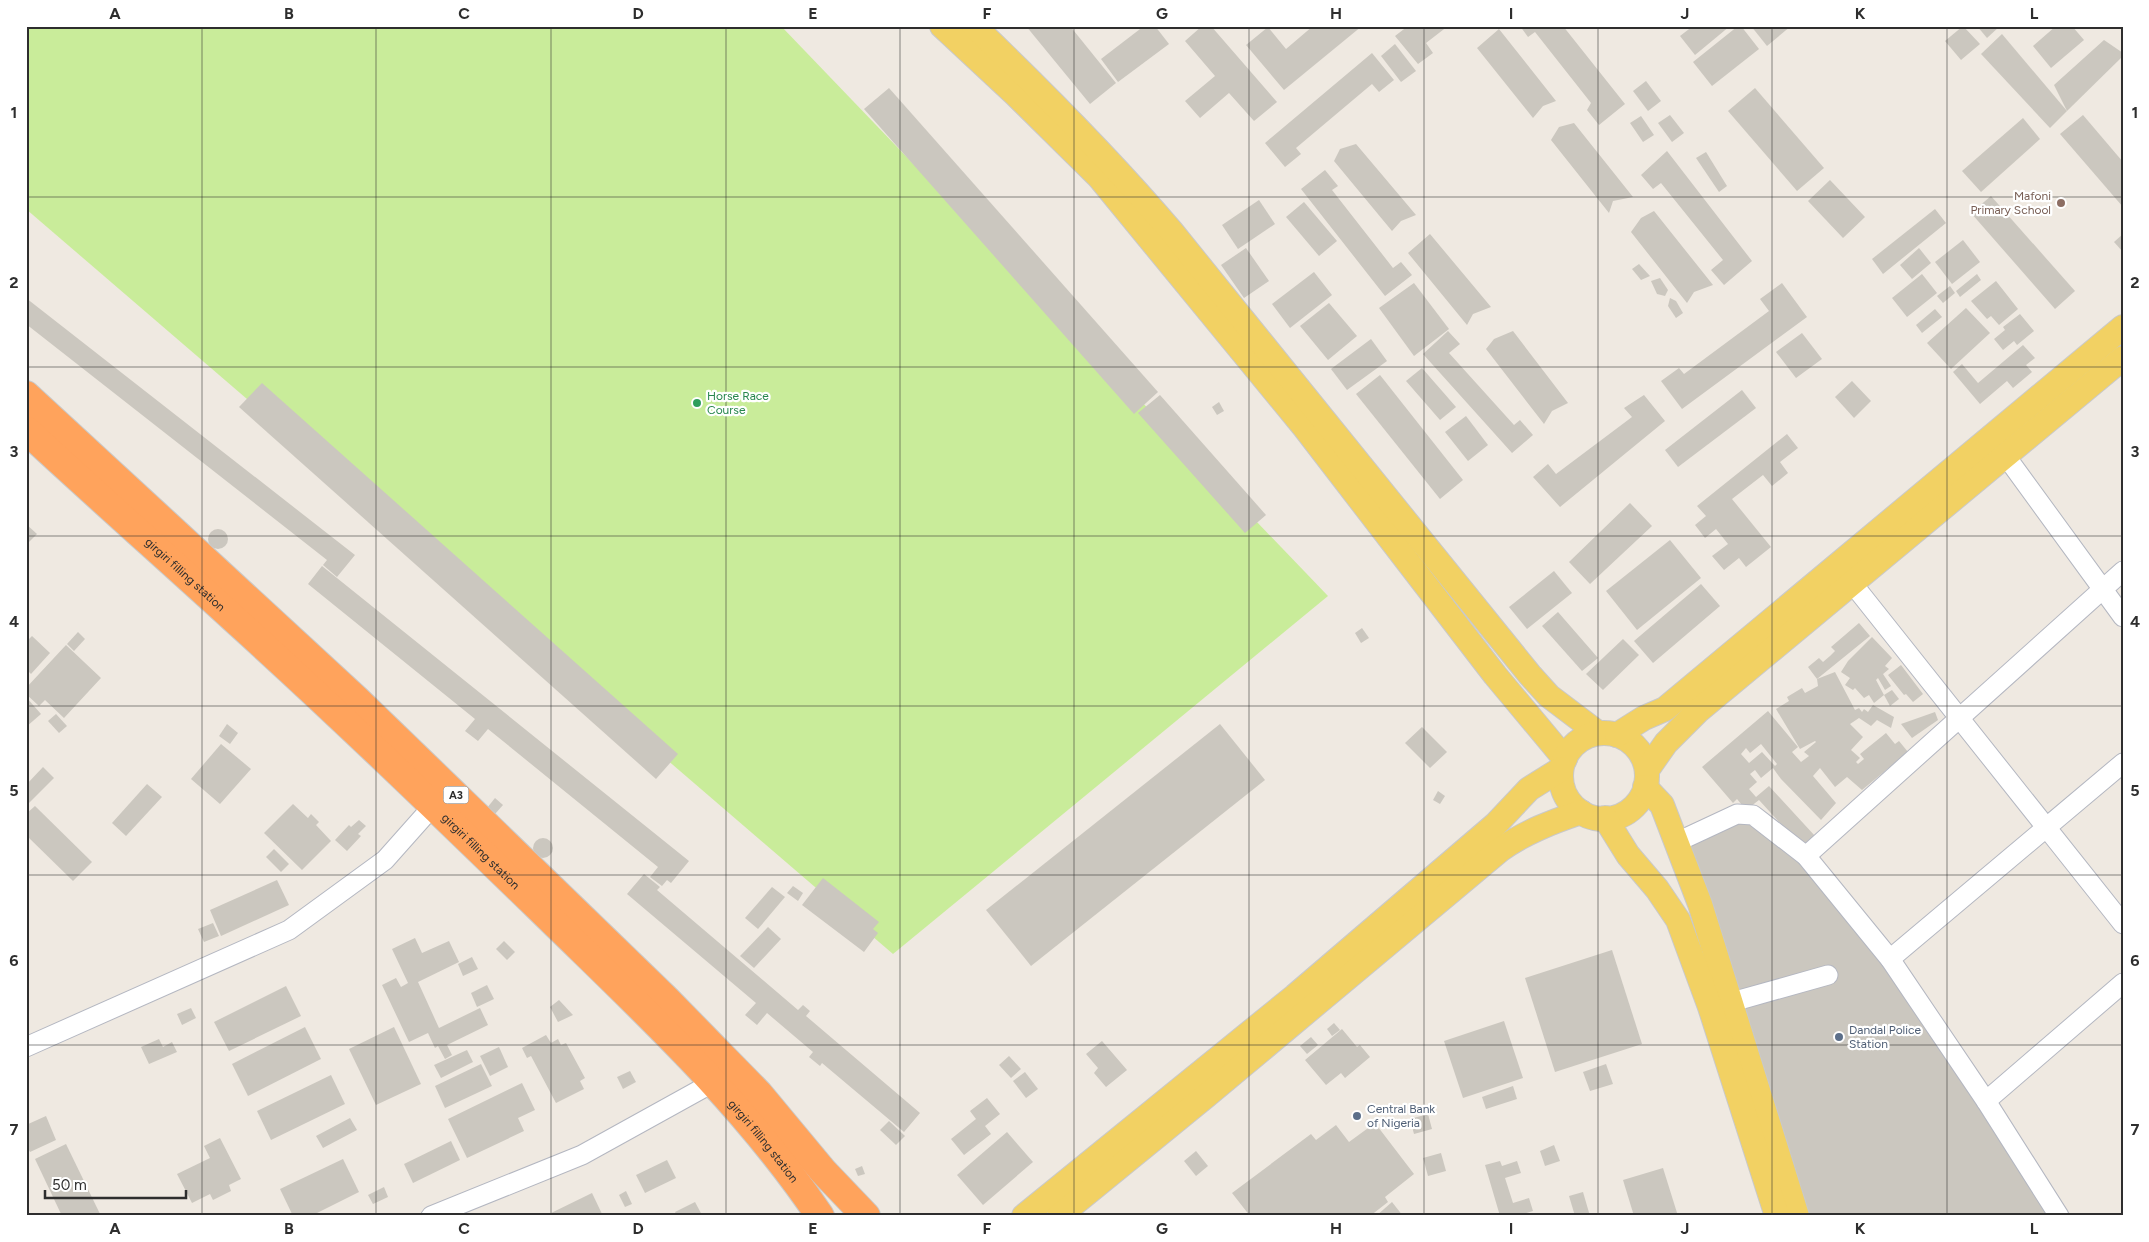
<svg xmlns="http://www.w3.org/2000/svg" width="2149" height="1242" font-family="Figtree,sans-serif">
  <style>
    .pitch { fill: #c9ec9a }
    .building { fill: #cbc7bf; fill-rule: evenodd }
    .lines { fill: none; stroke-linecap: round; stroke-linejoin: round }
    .minor-casing { stroke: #b4b7c1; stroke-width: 21 }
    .major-casing { stroke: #c9c9c9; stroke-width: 26 }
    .highway-casing { stroke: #c9c9c9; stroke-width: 30 }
    .minor { stroke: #fff; stroke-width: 19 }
    .major { stroke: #f2d163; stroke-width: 24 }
    .highway { stroke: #ffa35c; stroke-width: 28 }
    .grid { fill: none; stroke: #2e2e2e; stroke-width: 1; stroke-opacity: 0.55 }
    .education-dot { fill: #8d6e63; stroke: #fff; stroke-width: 2 }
    .leisure-dot { fill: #2e9e5b; stroke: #fff; stroke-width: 2 }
    .service-dot { fill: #5c6f8a; stroke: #fff; stroke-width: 2 }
    .labels { text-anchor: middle; stroke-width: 4.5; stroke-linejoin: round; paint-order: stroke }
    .shield { fill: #fff; stroke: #6d6d6d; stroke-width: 1 }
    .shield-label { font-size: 11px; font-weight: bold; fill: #2e2e2e }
    .education-label { font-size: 12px; fill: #785e54; stroke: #fff; text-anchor: end }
    .leisure-label { font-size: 12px; fill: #27864d; stroke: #fff; text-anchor: start }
    .street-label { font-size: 12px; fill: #2e2e2e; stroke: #fff }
    .service-label { font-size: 12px; fill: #4e5e75; stroke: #fff; text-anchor: start }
    .neatline { fill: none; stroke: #2e2e2e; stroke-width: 2 }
    .grid-label { font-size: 16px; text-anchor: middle; font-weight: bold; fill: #2e2e2e }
  </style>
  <rect width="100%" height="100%" fill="#efe9e1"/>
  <polygon class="pitch" points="26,26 781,26 1328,596 893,954 26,209"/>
  <g class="building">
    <polygon points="1026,26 1070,26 1116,83 1090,104"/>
    <polygon points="1144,26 1155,26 1169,44 1118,82 1101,59"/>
    <polygon points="1202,26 1211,26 1277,102 1254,121 1229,93 1200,118 1185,101 1215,76 1185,41"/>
    <polygon points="1313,26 1362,26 1284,90 1246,45 1268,27 1286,49"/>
    <polygon points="1408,26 1448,26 1426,43 1433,53 1418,64 1395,36"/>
    <polygon points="1520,26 1563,26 1625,104 1599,125 1587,110 1591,103 1535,32 1528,37"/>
    <polygon points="1693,26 1730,26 1695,55 1680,36"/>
    <polygon points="1738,26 1741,26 1759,49 1712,86 1693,62"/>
    <polygon points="1751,26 1791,26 1767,46"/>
    <polygon points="1963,26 1980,44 1961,60 1945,41"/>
    <polygon points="1977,26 2000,26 1987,38"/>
    <polygon points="2056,26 2072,26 2084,40 2051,68 2033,46"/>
    <polygon points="1499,29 1556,101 1543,106 1533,118 1477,48"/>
    <polygon points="2002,34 2067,111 2050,128 1981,54"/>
    <polygon points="2104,40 2123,53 2123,56 2067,111 2054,85"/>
    <polygon points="1395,44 1416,71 1401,82 1381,56"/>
    <polygon points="1372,53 1394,80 1379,92 1372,84 1296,148 1301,154 1285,167 1265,143"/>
    <polygon points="1646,81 1661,101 1648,111 1633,91"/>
    <polygon points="889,88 1158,392 1134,414 864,109"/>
    <polygon points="1755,88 1824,168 1797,191 1728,111"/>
    <polygon points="1670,115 1684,133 1672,142 1658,123"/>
    <polygon points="2083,115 2123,162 2123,207 2060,134"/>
    <polygon points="1641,116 1654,135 1643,142 1630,123"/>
    <polygon points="2023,118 2040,139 1981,192 1962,171"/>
    <polygon points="1574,123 1633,197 1613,201 1609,213 1551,140 1559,127"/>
    <polygon points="1356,144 1416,215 1401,221 1392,231 1334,161 1340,149"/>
    <polygon points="1667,151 1752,261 1724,285 1711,270 1723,260 1661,183 1653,189 1641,175"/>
    <polygon points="1706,152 1727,186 1719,192 1696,158"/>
    <polygon points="1325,170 1338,186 1332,190 1393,268 1401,262 1412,275 1385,296 1301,189"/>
    <polygon points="1830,180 1865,217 1843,238 1808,201"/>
    <polygon points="1991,196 2075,291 2055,309 1971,213"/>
    <polygon points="1259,200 1275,224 1238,249 1222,225"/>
    <polygon points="1304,202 1337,241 1319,256 1286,217"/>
    <polygon points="1935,209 1946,223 1883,274 1872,259"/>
    <polygon points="1654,211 1713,285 1694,292 1687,303 1631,232 1641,218"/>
    <polygon points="1430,234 1491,307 1473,314 1467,325 1408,253"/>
    <polygon points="2123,234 2123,252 2114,242"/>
    <polygon points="1963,240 1980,262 1952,284 1935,262"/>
    <polygon points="1246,248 1269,281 1244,298 1221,265"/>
    <polygon points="1919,248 1931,263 1912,279 1900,265"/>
    <polygon points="1639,264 1650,276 1641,280 1632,269"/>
    <polygon points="1314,272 1332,295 1290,328 1272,304"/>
    <polygon points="1922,274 1937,293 1907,317 1892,298"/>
    <polygon points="1977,274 1981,280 1960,297 1956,291"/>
    <polygon points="1660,278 1668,290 1665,296 1657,294 1651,281"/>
    <polygon points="1996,281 2018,309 1999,325 1991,316 1987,319 1971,301"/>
    <polygon points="1414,283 1449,329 1414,356 1379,308"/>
    <polygon points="1782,283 1807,317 1682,409 1661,381 1679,368 1684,374 1769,311 1760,299"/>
    <polygon points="1950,286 1955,293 1943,303 1937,296"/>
    <polygon points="26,298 355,555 337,577 323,565 327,560 26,324"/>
    <polygon points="1670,298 1676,301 1683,313 1676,318 1668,306"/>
    <polygon points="1329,303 1357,336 1328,360 1300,326"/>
    <polygon points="1966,308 1990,333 1951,369 1927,343"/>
    <polygon points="1935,309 1942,317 1922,333 1916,325"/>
    <polygon points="2020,314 2034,331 2017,345 2014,341 2003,350 1994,339 2005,330 2003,327"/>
    <polygon points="1448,331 1460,344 1449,353 1514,425 1520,420 1533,435 1512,453 1423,354"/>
    <polygon points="1513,331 1568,403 1552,411 1544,424 1486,349 1494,339"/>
    <polygon points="1802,333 1822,359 1796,378 1776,352"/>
    <polygon points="1371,339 1387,361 1347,390 1331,369"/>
    <polygon points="2023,345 2035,358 2026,365 2032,372 2013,388 2007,381 1980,404 1953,372 1962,364 1978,383"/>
    <polygon points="1422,368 1456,407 1440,420 1406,381"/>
    <polygon points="1380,375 1463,480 1440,499 1356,394"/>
    <polygon points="1852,381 1871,401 1854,418 1835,397"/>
    <polygon points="262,383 678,754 656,779 239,407"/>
    <polygon points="1742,390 1756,408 1678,467 1665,450"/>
    <polygon points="1160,395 1266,515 1245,533 1138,413"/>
    <polygon points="1644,395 1665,421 1560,507 1533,477 1548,464 1556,474 1632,417 1624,408"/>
    <polygon points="1219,402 1224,411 1217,415 1212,407"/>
    <polygon points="1466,416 1488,445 1468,461 1445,432"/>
    <polygon points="1787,434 1798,448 1780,462 1788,473 1772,486 1763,475 1732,499 1771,547 1746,567 1739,558 1724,570 1712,556 1728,544 1716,529 1705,538 1695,525 1706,516 1697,506"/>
    <polygon points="1630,503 1652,526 1590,584 1569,562"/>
    <polygon points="26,524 37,534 26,545"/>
    <circle cx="218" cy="539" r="10"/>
    <polygon points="1670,540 1701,578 1637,630 1606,591"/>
    <polygon points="322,566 689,861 671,883 667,880 662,886 650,877 658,867 488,729 478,741 465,731 475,719 308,584"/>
    <polygon points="1554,571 1572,593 1527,629 1509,607"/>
    <polygon points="1701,584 1720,606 1653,663 1634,641"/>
    <polygon points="1558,612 1598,658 1582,671 1542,626"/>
    <polygon points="1859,623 1870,636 1817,679 1808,667 1819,658 1823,662 1830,656 1835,651 1831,647"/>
    <polygon points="1362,628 1369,638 1361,643 1355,633"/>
    <polygon points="78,632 85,639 74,651 67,644"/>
    <polygon points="32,636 50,653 31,674 26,669 26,642"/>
    <polygon points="1872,637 1892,658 1885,666 1889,669 1883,674 1891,686 1885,690 1878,678 1876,680 1884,695 1874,703 1869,695 1864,698 1855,688 1853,690 1845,685 1850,678 1841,672 1848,661"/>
    <polygon points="1623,639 1639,655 1603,690 1586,674"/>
    <polygon points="66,645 101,678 64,718 45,700 39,706 26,694 26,688"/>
    <polygon points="1901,665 1923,694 1913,702 1906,694 1904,695 1888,675"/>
    <path d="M1835 672 1855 710 1859 708 1862 712 1864 709 1868 712 1873 705 1894 717 1891 728 1877 720 1871 726 1859 718 1850 724 1863 737 1851 750 1860 758 1856 762 1858 764 1864 759 1860 754 1886 733 1895 744 1899 741 1908 752 1862 790 1847 777 1835 787 1820 768 1813 776 1836 803 1821 820 1781 779 1773 768 1761 778 1755 770 1750 774 1757 782 1749 789 1756 797 1769 786 1815 836 1802 847 1759 800 1746 810 1737 799 1733 803 1702 767 1768 711 1798 747 1792 752 1801 762 1809 756 1804 752 1816 742 1815 741 1800 749 1776 709 1789 701 1787 697 1802 688 1805 693 1818 686 1817 679ZM1761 744 1777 764 1775 766 1762 752 1749 763 1741 754 1746 748 1750 753Z"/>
    <polygon points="1892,690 1899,699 1890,706 1884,695"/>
    <polygon points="26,697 41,714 26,727"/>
    <polygon points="1935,712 1938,720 1912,738 1901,724"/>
    <polygon points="56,714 67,726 59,733 48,721"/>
    <polygon points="227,724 238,733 230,744 219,736"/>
    <polygon points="1220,724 1265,780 1031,966 986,910"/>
    <polygon points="1422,727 1447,752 1430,768 1405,743"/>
    <polygon points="221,744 251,769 220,804 191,779"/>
    <polygon points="43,767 54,778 26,806 26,785"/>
    <polygon points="147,784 162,797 126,836 112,823"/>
    <polygon points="1438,791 1445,796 1440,804 1433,800"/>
    <polygon points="495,798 503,805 495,814 487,808"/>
    <polygon points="293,804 308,818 311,814 319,822 316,825 331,841 302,870 264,833"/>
    <polygon points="35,806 92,862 73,881 26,835 26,814"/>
    <polygon points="1737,814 1806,856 1885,967 1981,1108 2049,1216 1808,1216 1677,842"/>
    <polygon points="359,820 366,826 358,834 361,836 347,851 335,840 349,825 351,827"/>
    <circle cx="543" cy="848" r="10"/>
    <polygon points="274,849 289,864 281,872 266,857"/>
    <polygon points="644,874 660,887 657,890 798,1010 803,1005 810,1011 806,1016 920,1113 904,1132 822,1063 820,1066 809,1057 813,1052 767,1013 757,1025 745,1015 756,1003 627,894"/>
    <polygon points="823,878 879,922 873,929 878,933 864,952 802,905"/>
    <polygon points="277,880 289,905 221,936 210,910"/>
    <polygon points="793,886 803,893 798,901 787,893"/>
    <polygon points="772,887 785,897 758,929 745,918"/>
    <polygon points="213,923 219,936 204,942 198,929"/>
    <polygon points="768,927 781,939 754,968 740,956"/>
    <polygon points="415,938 422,953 449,941 459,962 418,982 439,1028 480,1008 488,1025 447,1045 452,1055 445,1059 438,1046 435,1048 428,1033 409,1042 382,985 396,978 401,987 408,983 392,949"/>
    <polygon points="504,941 515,952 507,960 496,949"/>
    <polygon points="1612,950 1642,1044 1555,1072 1525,978"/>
    <polygon points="472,957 478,969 463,976 458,964"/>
    <polygon points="487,985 494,999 477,1007 471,993"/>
    <polygon points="286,986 301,1016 229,1051 214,1022"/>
    <polygon points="559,1000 573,1015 558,1022 550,1007"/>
    <polygon points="191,1008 196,1018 182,1025 177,1014"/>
    <polygon points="1504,1021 1523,1078 1463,1098 1444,1041"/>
    <polygon points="1334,1023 1340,1030 1332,1036 1327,1029"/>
    <polygon points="305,1027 321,1059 248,1096 232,1064"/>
    <polygon points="394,1027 421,1084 376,1105 349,1049"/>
    <polygon points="1342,1029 1357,1047 1360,1045 1370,1057 1345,1078 1341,1073 1326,1085 1305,1060"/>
    <polygon points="546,1035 551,1043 558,1039 561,1045 566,1043 585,1078 580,1081 584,1089 556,1103 531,1056 527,1058 522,1048"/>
    <polygon points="1311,1037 1318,1045 1307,1054 1300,1046"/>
    <polygon points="159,1039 163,1047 172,1042 177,1052 149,1064 141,1047"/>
    <polygon points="1102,1041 1127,1070 1106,1087 1094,1073 1098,1068 1086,1054"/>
    <polygon points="499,1047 508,1067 490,1076 480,1056"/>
    <polygon points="467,1050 473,1062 441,1078 434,1065"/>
    <polygon points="1009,1056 1021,1069 1011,1078 999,1065"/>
    <polygon points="481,1064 492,1086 445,1108 435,1086"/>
    <polygon points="1606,1064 1613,1084 1590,1091 1583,1072"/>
    <polygon points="630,1071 636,1082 623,1089 617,1077"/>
    <polygon points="1025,1072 1038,1089 1026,1098 1013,1081"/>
    <polygon points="331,1075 345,1104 271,1140 257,1111"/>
    <polygon points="522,1083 535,1110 518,1118 524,1131 467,1158 448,1119"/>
    <polygon points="1513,1086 1517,1099 1486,1109 1482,1097"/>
    <polygon points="987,1098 1000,1114 985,1126 991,1134 964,1155 951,1139 976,1119 970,1111"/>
    <polygon points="1428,1114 1432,1129 1414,1134 1410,1119"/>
    <polygon points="46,1116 56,1140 30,1152 26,1145 26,1125"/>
    <polygon points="350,1118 357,1130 323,1148 316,1136"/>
    <polygon points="889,1121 905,1136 896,1145 880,1130"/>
    <polygon points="1375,1123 1414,1174 1385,1197 1388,1202 1370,1216 1250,1216 1232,1193 1311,1134 1316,1140 1336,1125 1349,1142"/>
    <polygon points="1007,1132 1033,1162 983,1205 957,1175"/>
    <polygon points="220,1138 241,1179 229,1185 231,1191 213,1200 210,1194 192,1203 177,1174 210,1158 204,1146"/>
    <polygon points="451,1141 460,1160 413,1183 404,1164"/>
    <polygon points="66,1144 101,1216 62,1216 35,1159"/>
    <polygon points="1554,1145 1560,1161 1545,1166 1540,1151"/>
    <polygon points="1196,1151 1208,1166 1196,1176 1184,1161"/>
    <polygon points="1441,1153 1446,1171 1428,1176 1423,1158"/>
    <polygon points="343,1159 359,1192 311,1216 293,1216 280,1189"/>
    <polygon points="667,1160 676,1178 645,1193 636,1175"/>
    <polygon points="1500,1161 1502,1166 1517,1161 1521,1173 1505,1178 1513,1203 1529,1198 1533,1211 1516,1216 1500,1216 1485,1165"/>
    <polygon points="862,1166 865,1174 858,1176 855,1169"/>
    <polygon points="1663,1168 1678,1216 1634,1216 1623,1180"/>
    <polygon points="384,1187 388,1197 373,1204 368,1195"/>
    <polygon points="626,1191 632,1204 625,1207 619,1195"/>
    <polygon points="1583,1192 1590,1216 1575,1216 1569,1196"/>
    <polygon points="592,1193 603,1216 545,1216"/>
    <polygon points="695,1202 702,1215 677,1216 675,1212"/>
    <polygon points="1392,1202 1403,1216 1376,1216"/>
  </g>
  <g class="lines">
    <defs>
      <g id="minor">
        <polyline points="2005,455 2123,617"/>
        <polyline points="1852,583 2123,924"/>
        <polyline points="1677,842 1737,814 1753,815 1806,856 1890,959 1986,1101 2059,1216"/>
        <polyline points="1806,856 2123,571"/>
        <polyline points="1890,959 2123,763"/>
        <polyline points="1732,1002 1828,975"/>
        <polyline points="26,1047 289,930 385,860 433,806"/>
        <polyline points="1986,1101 2123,983"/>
        <polyline points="431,1216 582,1155 714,1082"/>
      </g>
      <g id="major">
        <polyline points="942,26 1015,94 1099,177 1305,428 1495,675 1565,759"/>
        <path d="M974 26C1043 92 1110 159 1172 232L1530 675 1549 696 1598 733"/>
        <circle cx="1604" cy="776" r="43"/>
        <polyline points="1617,735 1644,718 1665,709 2123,327"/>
        <polyline points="1647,770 1666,743 1698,711 2123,358"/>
        <polyline points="1645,787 1662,805 1700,904 1797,1216"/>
        <polyline points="1605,818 1628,855 1657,889 1678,920 1710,1007 1777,1216"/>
        <polyline points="1024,1216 1295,996 1496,824 1529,789 1561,769"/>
        <path d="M1059 1216 1206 1096 1500 850C1525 832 1552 822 1581 812"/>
      </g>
      <g id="highway">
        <polyline points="26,395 357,700 666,999 759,1094 823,1171 866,1216"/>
        <path id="s1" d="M26 430C95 494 165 556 234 619 338 713 439 811 540 909 639 1006 742 1100 820 1216"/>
      </g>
    </defs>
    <use href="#minor" class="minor-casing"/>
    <use href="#major" class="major-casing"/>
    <use href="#highway" class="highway-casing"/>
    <use href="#minor" class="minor"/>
    <use href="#major" class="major"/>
    <use href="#highway" class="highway"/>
  </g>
  <path class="grid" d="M202 26V1216M376 26V1216M551 26V1216M726 26V1216M900 26V1216M1074 26V1216M1249 26V1216M1424 26V1216M1598 26V1216M1772 26V1216M1947 26V1216M26 197H2123M26 367H2123M26 536H2123M26 706H2123M26 875H2123M26 1045H2123"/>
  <circle class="education-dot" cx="2061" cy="203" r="5"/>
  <circle class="leisure-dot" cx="697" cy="403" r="5"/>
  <g class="service-dot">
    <circle cx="1839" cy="1037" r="5"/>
    <circle cx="1357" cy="1116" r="5"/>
  </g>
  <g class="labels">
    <rect class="shield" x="443.5" y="786.5" width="25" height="17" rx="4"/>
    <g class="shield-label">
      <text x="456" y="799">A3</text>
    </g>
    <g class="education-label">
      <text x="2051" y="200">Mafoni<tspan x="2051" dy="14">Primary School</tspan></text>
    </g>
    <g class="leisure-label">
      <text x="707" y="400">Horse Race<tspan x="707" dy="14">Course</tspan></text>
    </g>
    <g class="street-label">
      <text dy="4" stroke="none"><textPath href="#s1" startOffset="215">girgiri filling station</textPath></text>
      <text dy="4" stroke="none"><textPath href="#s1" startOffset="620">girgiri filling station</textPath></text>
      <text dy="4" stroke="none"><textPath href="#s1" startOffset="1025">girgiri filling station</textPath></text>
    </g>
    <g class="service-label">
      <text x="1849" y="1034">Dandal Police<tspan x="1849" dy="14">Station</tspan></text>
      <text x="1367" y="1113">Central Bank<tspan x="1367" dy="14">of Nigeria</tspan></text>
    </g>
  </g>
  <rect width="2149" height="1242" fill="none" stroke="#ffffff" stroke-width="55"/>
  <path d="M45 1190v8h141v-8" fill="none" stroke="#2e2e2e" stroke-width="2.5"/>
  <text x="52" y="1190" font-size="15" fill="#2e2e2e" stroke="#ffffff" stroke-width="4" paint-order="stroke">50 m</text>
  <rect x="28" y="28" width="2094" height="1186" class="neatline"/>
  <g class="grid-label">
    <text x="115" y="19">A</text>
    <text x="289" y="19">B</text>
    <text x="464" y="19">C</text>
    <text x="638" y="19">D</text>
    <text x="813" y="19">E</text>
    <text x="987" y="19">F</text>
    <text x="1162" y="19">G</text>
    <text x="1336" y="19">H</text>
    <text x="1511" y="19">I</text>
    <text x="1685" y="19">J</text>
    <text x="1860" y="19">K</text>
    <text x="2034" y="19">L</text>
    <text x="14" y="118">1</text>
    <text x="2135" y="118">1</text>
    <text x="14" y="288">2</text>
    <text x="2135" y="288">2</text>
    <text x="14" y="457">3</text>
    <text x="2135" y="457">3</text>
    <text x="14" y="627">4</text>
    <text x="2135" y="627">4</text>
    <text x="14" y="796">5</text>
    <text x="2135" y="796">5</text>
    <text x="14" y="966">6</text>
    <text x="2135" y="966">6</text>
    <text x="14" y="1135">7</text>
    <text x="2135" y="1135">7</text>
    <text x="115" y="1234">A</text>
    <text x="289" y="1234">B</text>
    <text x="464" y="1234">C</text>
    <text x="638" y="1234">D</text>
    <text x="813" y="1234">E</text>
    <text x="987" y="1234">F</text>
    <text x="1162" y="1234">G</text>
    <text x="1336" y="1234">H</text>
    <text x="1511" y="1234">I</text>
    <text x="1685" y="1234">J</text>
    <text x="1860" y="1234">K</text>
    <text x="2034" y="1234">L</text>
  </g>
</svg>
